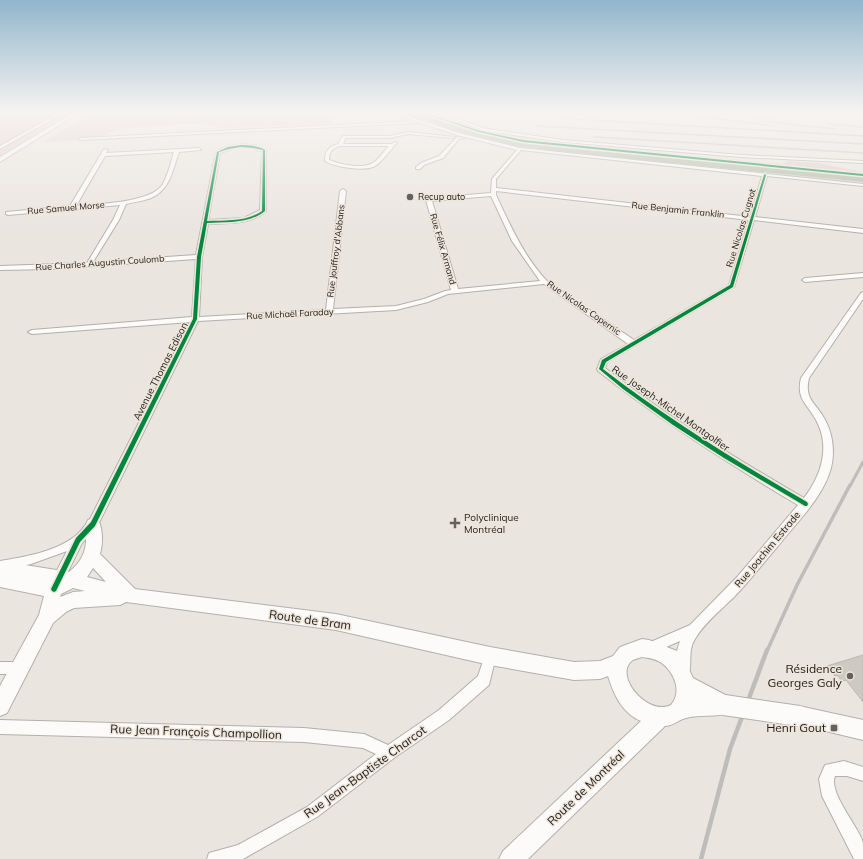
<svg xmlns="http://www.w3.org/2000/svg" width="863" height="859" font-family="Mulish,sans-serif">
  <style>
    .green { fill: #e1cece }
    .water { fill: #aeb9a2 }
    .building { fill: #cdcac1; stroke: #bbb8b4 }
    .lines { fill: none; stroke-linecap: round; stroke-linejoin: round }
    .minor-casing { stroke: #b3b0ab; stroke-width: 2 }
    .secondary-casing { stroke: #b3b0ab; stroke-width: 2 }
    .primary-casing { stroke: #b3b0ab; stroke-width: 2 }
    .minor { fill: #fcfbfa; fill-rule: evenodd }
    .secondary { fill: #fcfbfa; fill-rule: evenodd }
    .primary { fill: #fcfbfa; fill-rule: evenodd }
    .rail-far3 { stroke: #bfbdbb; stroke-width: 1.5 }
    .rail-far2 { stroke: #bfbdbb; stroke-width: 3 }
    .rail-far1 { stroke: #bfbdbb; stroke-width: 3.5 }
    .rail { stroke: #bfbdbb; stroke-width: 4.5 }
    .secondary-bridge-casing { stroke: #b3b0ab; stroke-width: 22; stroke-linecap: butt }
    .secondary-bridge { stroke: #fcfbfa; stroke-width: 20 }
    .cycleway-casing { stroke: #eee5db; stroke-width: 3 }
    .cycleway { fill: #00873e; fill-rule: evenodd }
    .poi-dot { fill: #65625e; stroke: #eee5db; stroke-width: 1.5 }
    .labels { text-anchor: middle; stroke-width: 3; stroke-linejoin: round; paint-order: stroke }
    .far-poi-label { font-size: 9px; fill: #1e1b18; stroke: #eee5db; text-anchor: start }
    .far-street-label { font-size: 9px; fill: #1e1b18; stroke: #eee5db }
    .street-label { font-size: 10px; fill: #1e1b18; stroke: #eee5db }
    .poi-label { font-size: 10px; fill: #1e1b18; stroke: #eee5db; text-anchor: start }
    .near-street-label { font-size: 12px; fill: #1e1b18; stroke: #eee5db }
    .near-poi-label { font-size: 12px; fill: #1e1b18; stroke: #eee5db; text-anchor: end }
  </style>
  <rect width="100%" height="100%" fill="#eae5df"/>
  <g class="green">
    <polygon points="0,113 70,113 0,155"/>
    <polygon points="91,113 328,113 331,124 220,128 205,123 148,126 120,129 96,139 44,142"/>
    <polygon points="420,113 433,113 480,129 472,131"/>
    <polygon points="503,135 571,144 783,164 788,161 817,163 863,172 863,176 556,147 500,137"/>
    <polygon points="582,154 863,182 863,185 581,155"/>
  </g>
  <polygon class="water" points="403,113 420,113 474,131 507,139 556,147 863,176 863,182 621,158 520,147 467,135"/>
  <polygon class="building" points="863,655 863,702 846,680 842,681 837,675 835,676 827,666"/>
  <g class="lines">
    <defs>
      <g id="minor">
        <polygon points="59,113 63,113 0,149 0,146"/>
        <path d="M394 113H398L459 133 520 148 863 184V186L767 176 755 217 863 229V233L754 220 734 287 607 362 605 368C668 417 735 458 804 498 821 476 831 447 816 420 807 403 796 400 801 378L861 293 863 292V299L809 378C804 399 815 402 824 418 833 433 835 452 831 468 823 498 796 523 778 546 763 563 750 581 734 597 721 610 705 622 695 639 687 651 693 664 688 677L683 678 678 677C674 666 676 651 680 641L650 654 646 652 644 648 646 644 690 625 738 576 798 505C729 464 661 421 598 371L597 369 601 359 628 344 544 284 448 294 428 302 396 310 198 321 97 527 82 543 61 586 57 587 53 586 51 582 67 551 31 564 0 571V561C24 557 54 552 74 537 80 533 84 526 89 521L190 322 32 334 28 332 32 330 192 317 196 259 51 269 0 270V266L87 263 113 220 120 205 8 215 6 214V212L70 206 104 149 108 150 106 153 199 148 201 150 179 152C173 169 170 190 151 198 143 201 134 202 126 204L119 220 93 262 196 255 216 152C228 143 253 142 266 150V211C251 225 227 223 208 224L202 257 199 317 326 310 340 191 343 189 346 191 333 309 396 306 424 299 445 291 451 290 426 200 429 198 491 193 492 179 517 150 457 135 418 122 416 123 80 140 78 139 80 138 415 121ZM247 147 262 151 260 210 244 218 208 220 220 153 235 148ZM521 150 762 176 750 217 496 188V179ZM174 152C171 162 168 174 163 184 152 203 96 204 76 206L105 156ZM496 191 749 220 729 285 634 340 547 281C524 257 510 225 496 195ZM491 196 512 241 540 281 458 289 432 201Z"/>
        <polygon points="436,113 440,113 487,129 563,140 741,155 863,161 863,163 741,157 563,142 486,131"/>
        <path d="M408 132 455 137 453 138 408 134 390 138H345L343 144H392L395 142 397 143C390 150 383 161 375 166 364 172 335 167 325 161 325 151 328 147 338 144L343 136H390ZM340 146H389C383 152 378 161 371 164 359 169 340 164 329 160 329 152 332 148 340 146Z"/>
        <polygon points="457,137 465,138 459,139 443,158 424,165 420,169 416,169 416,167 421,163 439,156"/>
        <polygon points="863,273 863,277 805,282 802,280 805,278"/>
        <polygon points="490,650 494,652 496,656 489,685 449,720 394,758 317,817 243,859 207,859 209,853 238,845 307,807 376,754 363,748 304,742 0,734 0,720 304,728 364,734 388,745 439,710 478,676 486,652"/>
        <polygon points="0,662 20,662 25,663 26,668 25,673 20,674 0,674"/>
        <path d="M844 761 863 767V781L847 776H835C828 793 859 827 863 843 863 848 863 854 863 859H854L822 796 819 779 825 765Z"/>
      </g>
      <g id="secondary">
        <path d="M93 518 98 520C103 529 103 543 100 554L135 589 336 614 490 647 574 662 600 661 613 656 620 647 642 639 649 640 677 651 687 665 693 678 731 698 734 705 731 712C716 718 701 714 686 718 678 720 673 726 665 726L528 859H499L503 851 641 721C622 713 614 695 608 676L600 679 574 680 490 665 336 630 126 602 120 605 74 608 66 612 53 623 7 713 0 716V686L39 615 44 596 0 587V561L69 572C81 562 87 552 86 535 86 529 85 525 88 520ZM93 568 106 582 87 577ZM73 588 85 591 73 592 60 597 61 594ZM642 657C649 658 657 659 663 664 675 674 682 692 671 705 647 717 612 674 633 660 635 659 639 658 642 657Z"/>
        <polygon points="799,706 863,720 863,740 792,723 789,716 792,709"/>
      </g>
      <polygon id="primary" points="73,113 79,113 0,162 0,157"/>
    </defs>
    <use href="#minor" class="minor-casing"/>
    <use href="#secondary" class="secondary-casing"/>
    <use href="#primary" class="primary-casing"/>
    <use href="#minor" class="minor"/>
    <use href="#secondary" class="secondary"/>
    <use href="#primary" class="primary"/>
    <g class="rail-far3">
      <polyline points="538,113 572,119 863,136"/>
      <polyline points="669,113 769,125"/>
      <polyline points="719,113 771,119"/>
      <polyline points="764,121 835,129"/>
      <polyline points="829,124 863,127"/>
      <polyline points="537,126 863,144"/>
      <polyline points="594,137 863,153"/>
    </g>
    <polyline class="rail-far2" points="850,486 863,462"/>
    <polyline class="rail-far1" points="767,651 797,585 850,485"/>
    <polyline class="rail" points="701,859 730,749 767,650"/>
    <defs>
      <polyline id="secondary-bridge" points="724,705 799,716"/>
    </defs>
    <use href="#secondary-bridge" class="secondary-bridge-casing"/>
    <use href="#secondary-bridge" class="secondary-bridge"/>
    <defs>
      <g id="cycleway">
        <polygon points="423,113 425,113 481,131 523,140 863,174 863,176 523,142 479,132"/>
        <path d="M241 145C250 145 258 146 265 150V211C249 224 226 222 207 223L201 257 197 319 95 526 80 542 56 591 54 592 52 591 51 589 52 587 76 538 91 522 193 319 197 257 217 152 228 147ZM241 147 253 148 263 150 262 211C246 222 226 220 207 221L219 152 229 149Z"/>
        <path d="M765 174 766 175 733 287 606 362 603 369C668 419 736 461 807 502L808 504 807 506H805L724 458 673 425 623 389 599 369 602 360 730 285 764 175Z"/>
      </g>
    </defs>
    <use href="#cycleway" class="cycleway-casing"/>
    <use href="#cycleway" class="cycleway"/>
  </g>
  <linearGradient id="sky" x2="0" y2="1"><stop stop-color="#91b6cc"/><stop offset="0.48" stop-color="#f6f3f1"/><stop offset="1" stop-color="#f6f3f1" stop-opacity="0"/></linearGradient>
  <rect width="863" height="233" fill="url(#sky)"/>
  <g class="poi-dot">
    <circle cx="410" cy="197" r="4"/>
    <path d="M453 517h4v4h4v4h-4v4h-4v-4h-4v-4h4z"/>
    <circle cx="850" cy="676" r="4"/>
    <rect x="830" y="724" width="8" height="8" rx="2"/>
  </g>
  <g class="labels">
    <g class="far-poi-label">
      <text x="418" y="200">Recup auto</text>
    </g>
    <g class="far-street-label">
      <text transform="translate(66 208) rotate(-5)" y="3">Rue Samuel Morse</text>
      <text transform="translate(678 210) rotate(6)" y="3">Rue Benjamin Franklin</text>
      <text transform="translate(741 228) rotate(-73)" y="3">Rue Nicolas Cugnot</text>
      <text transform="translate(443 249) rotate(74)" y="3">Rue Félix Armand</text>
      <text transform="translate(336 251) rotate(-83)" y="3">Rue Jouffroy d'Abbans</text>
      <text transform="translate(100 263) rotate(-4)" y="3">Rue Charles Augustin Coulomb</text>
      <text transform="translate(584 308) rotate(35)" y="3">Rue Nicolas Copernic</text>
      <text transform="translate(290 314) rotate(-3)" y="3">Rue Michaël Faraday</text>
    </g>
    <g class="street-label">
      <text transform="translate(160 371) rotate(-63)" y="4">Avenue Thomas Edison</text>
      <text transform="translate(671 408) rotate(35)" y="4">Rue Joseph-Michel Montgolfier</text>
      <text transform="translate(767 549) rotate(-50)" y="4">Rue Joachim Estrade</text>
    </g>
    <g class="poi-label">
      <text x="464" y="521">Polyclinique<tspan x="464" dy="12">Montréal</tspan></text>
    </g>
    <g class="near-street-label">
      <text transform="translate(310 620) rotate(8)" y="4">Route de Bram</text>
      <text transform="translate(196 732) rotate(2)" y="4">Rue Jean François Champollion</text>
      <text transform="translate(365 772) rotate(-36)" y="4">Rue Jean-Baptiste Charcot</text>
      <text transform="translate(586 788) rotate(-44)" y="4">Route de Montréal</text>
    </g>
    <g class="near-poi-label">
      <text x="842" y="673">Résidence<tspan x="842" dy="14">Georges Galy</tspan></text>
      <text x="826" y="732">Henri Gout</text>
    </g>
  </g>
</svg>
